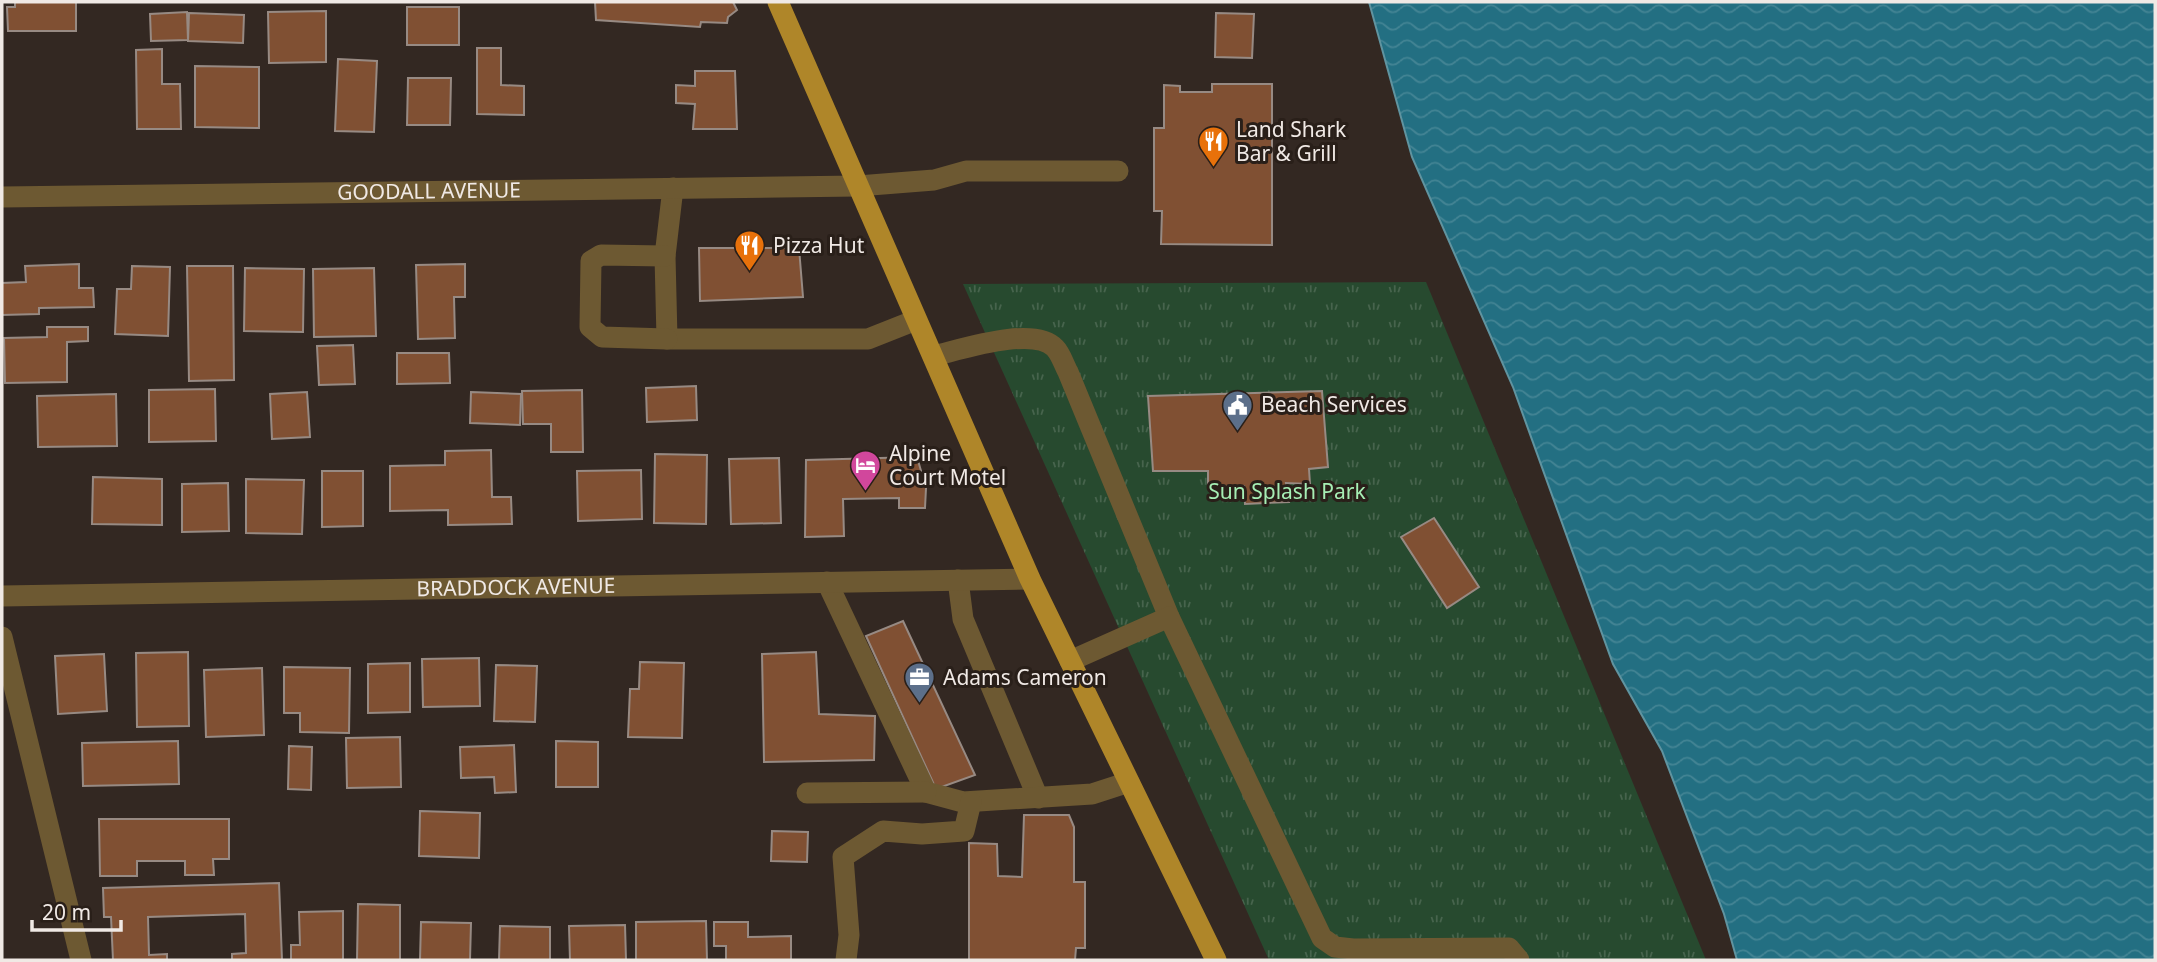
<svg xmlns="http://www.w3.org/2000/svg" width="2157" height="962" font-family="'Noto Sans',sans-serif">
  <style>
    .park { fill: url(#park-tufts) }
    .water { fill: url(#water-waves); stroke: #6094a0; stroke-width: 2 }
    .building { fill: #805033; stroke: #978a83; stroke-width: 2 }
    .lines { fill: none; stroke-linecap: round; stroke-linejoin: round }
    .minor { stroke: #6d5932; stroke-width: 21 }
    .major { stroke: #af8629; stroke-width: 21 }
    .labels { text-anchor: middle; stroke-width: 6; stroke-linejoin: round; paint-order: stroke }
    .poi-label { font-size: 21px; fill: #f0e9e5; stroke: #291f19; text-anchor: start }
    .street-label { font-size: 21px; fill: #f0e9e5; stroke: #291f19 }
    .park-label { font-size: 21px; fill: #a6eeb4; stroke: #291f19 }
  </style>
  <defs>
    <pattern id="park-tufts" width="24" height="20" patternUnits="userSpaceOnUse" patternTransform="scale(1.75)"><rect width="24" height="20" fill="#274a2f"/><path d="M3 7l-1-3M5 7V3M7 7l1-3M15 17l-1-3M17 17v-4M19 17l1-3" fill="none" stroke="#47644d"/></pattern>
    <pattern id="water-waves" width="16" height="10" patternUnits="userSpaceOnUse" patternTransform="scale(1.75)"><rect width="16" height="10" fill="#236f82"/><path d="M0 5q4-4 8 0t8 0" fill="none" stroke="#438494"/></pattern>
  </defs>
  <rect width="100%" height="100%" fill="#332822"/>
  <polygon class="park" points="1426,282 1706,960 1269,960 963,284"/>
  <polygon class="water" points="1369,2 2155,2 2155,960 1737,960 1724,914 1662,751 1613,664 1513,387 1412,157"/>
  <g class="building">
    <polygon points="15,2 76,2 76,31 8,31 7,7 15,7"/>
    <polygon points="595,2 733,2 737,10 728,17 727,23 701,22 700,27 596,20"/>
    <rect x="407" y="7" width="52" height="38"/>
    <polygon points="326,11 326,62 269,63 268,12"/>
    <polygon points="187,12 188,40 151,41 150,14"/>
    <polygon points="189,13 244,15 243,43 188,41"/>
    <polygon points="1216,13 1254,14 1252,58 1215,57"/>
    <polygon points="477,48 501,48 501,85 524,86 524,115 477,114"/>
    <polygon points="162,49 162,84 180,84 181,129 137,129 136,50"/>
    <polygon points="338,59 377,61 374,132 335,131"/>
    <polygon points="195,66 259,67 259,128 195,127"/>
    <polygon points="695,71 735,71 737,129 693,129 695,104 676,103 676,85 695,86"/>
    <polygon points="408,78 451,78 450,125 407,125"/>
    <polygon points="1212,84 1272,84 1272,245 1161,244 1162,211 1154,211 1154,128 1164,128 1164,85 1180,86 1180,92 1212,92"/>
    <polygon points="699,248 799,248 803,297 700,301"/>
    <polygon points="79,264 79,288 93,288 94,307 39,308 39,314 2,315 2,283 26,282 25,266"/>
    <polygon points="465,264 465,297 454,297 455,338 418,339 416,265"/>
    <polygon points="132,266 170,267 168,336 115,334 117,289 131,289"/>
    <polygon points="187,266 233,266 234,380 189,381"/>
    <polygon points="245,268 304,269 303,332 244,331"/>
    <polygon points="374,268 376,336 314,337 313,269"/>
    <polygon points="47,327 88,327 88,341 67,342 67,382 5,383 4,338 47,337"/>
    <polygon points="353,345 355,384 319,385 317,346"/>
    <polygon points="397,353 449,353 450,383 397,384"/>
    <polygon points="696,386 697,420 647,422 646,388"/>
    <polygon points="215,389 216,441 149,442 149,390"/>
    <polygon points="582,390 583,452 551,452 551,424 523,424 522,391"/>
    <polygon points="1322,391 1328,467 1309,469 1310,484 1286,483 1289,502 1245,504 1244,486 1208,487 1208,471 1153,471 1148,396"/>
    <polygon points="307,392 310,437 272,439 270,394"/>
    <polygon points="471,392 521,394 520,425 470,423"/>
    <polygon points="116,394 117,446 38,447 37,396"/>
    <polygon points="491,450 492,497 511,497 512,524 448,525 448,510 390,511 390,466 445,465 445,451"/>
    <polygon points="655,454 707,455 706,524 654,523"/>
    <polygon points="917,457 926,488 925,508 899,508 899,498 843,499 844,536 805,537 806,460"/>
    <polygon points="779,458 781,523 731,524 729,459"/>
    <polygon points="641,470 642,519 578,521 577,471"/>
    <polygon points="322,471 363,471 363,526 322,527"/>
    <polygon points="93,477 162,479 162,525 92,524"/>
    <polygon points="246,479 304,480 302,534 246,533"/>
    <polygon points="228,483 229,531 182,532 182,484"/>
    <polygon points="1434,518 1479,587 1447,608 1401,537"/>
    <polygon points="903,621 975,775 936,789 866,636"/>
    <polygon points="188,652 189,726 137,727 136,653"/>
    <polygon points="816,652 819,714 875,716 874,760 764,762 762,654"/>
    <polygon points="104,654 107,711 58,714 55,656"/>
    <polygon points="479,658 480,706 423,707 422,659"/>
    <polygon points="640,662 684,663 682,738 628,737 630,689 639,689"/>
    <polygon points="410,663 410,712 368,713 368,664"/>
    <polygon points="496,665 537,666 535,722 494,721"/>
    <polygon points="284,667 350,668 349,733 300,732 300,713 284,713"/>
    <polygon points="262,668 264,735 206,737 204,670"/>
    <polygon points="400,737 401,787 347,788 346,738"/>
    <polygon points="178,741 179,784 83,786 82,743"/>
    <polygon points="556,741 598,742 598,787 556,787"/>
    <polygon points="514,745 516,792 495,793 494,777 461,778 460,747"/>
    <polygon points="289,746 312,747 311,790 288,789"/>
    <polygon points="420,811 480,813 479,858 419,856"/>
    <polygon points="1024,815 1069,815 1074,827 1074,882 1085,882 1085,948 1076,948 1075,960 969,960 969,843 997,844 998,876 1022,877"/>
    <polygon points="99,819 229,819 229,859 213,859 214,875 185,875 185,861 137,861 137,876 100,876"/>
    <polygon points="772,831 808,832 807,862 771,861"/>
    <polygon points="279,883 282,960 232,960 232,954 246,953 245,914 148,917 149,955 167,954 167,960 113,960 111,917 104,917 103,888"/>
    <polygon points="358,904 400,905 400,960 357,960"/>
    <polygon points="343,911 343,960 291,960 291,945 300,945 299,912"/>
    <polygon points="706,921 707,960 636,960 636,922"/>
    <polygon points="421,922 471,923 470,960 420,960"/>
    <polygon points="714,922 748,922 748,937 791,936 791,960 726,960 726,946 714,946"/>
    <polygon points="625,925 626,960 570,960 569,926"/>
    <polygon points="500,926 550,927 550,960 499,960"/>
  </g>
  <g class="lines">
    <g class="minor">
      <polyline points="673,188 665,256 667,339 868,339 916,320"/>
      <path id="s1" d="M2 197 858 186 934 180 966 171H1118"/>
      <polyline points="665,256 601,255 591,261 590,327 602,337 667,339"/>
      <path d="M933 356C960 350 1034 325 1055 348 1061 354 1064 365 1068 372L1169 617"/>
      <polyline points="958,580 963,619 1038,798"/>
      <polyline points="827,582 926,792 963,802 1092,794 1129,782"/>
      <path id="s2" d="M2 596 1030 579"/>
      <polyline points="2,637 81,960"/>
      <polyline points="1070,661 1169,617 1322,938 1335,947 1353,949 1509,948 1519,960"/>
      <polyline points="807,793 926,792"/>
      <polyline points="846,960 849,935 843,857 883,831 922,834 964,831 971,802"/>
    </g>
    <polyline class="major" points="778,2 1030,579 1216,960"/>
  </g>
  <defs>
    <symbol id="restaurant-pin" viewBox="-11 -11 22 30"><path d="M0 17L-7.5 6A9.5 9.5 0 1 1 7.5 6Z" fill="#e8710a" stroke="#291f19"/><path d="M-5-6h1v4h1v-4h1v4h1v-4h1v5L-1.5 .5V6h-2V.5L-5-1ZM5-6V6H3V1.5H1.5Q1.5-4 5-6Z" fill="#fff"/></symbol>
    <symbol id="civic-pin" viewBox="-11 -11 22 30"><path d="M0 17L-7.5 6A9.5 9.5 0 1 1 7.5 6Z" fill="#5c6f8a" stroke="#291f19"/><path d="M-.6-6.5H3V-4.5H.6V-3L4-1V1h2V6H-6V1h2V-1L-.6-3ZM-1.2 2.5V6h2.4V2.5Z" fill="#fff"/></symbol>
    <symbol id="hotel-pin" viewBox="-11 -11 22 30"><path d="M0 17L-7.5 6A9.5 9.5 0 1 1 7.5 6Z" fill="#d1479c" stroke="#291f19"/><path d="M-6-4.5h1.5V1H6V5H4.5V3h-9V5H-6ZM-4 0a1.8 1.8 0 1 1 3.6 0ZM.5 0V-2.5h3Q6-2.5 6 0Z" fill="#fff"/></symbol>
    <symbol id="office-pin" viewBox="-11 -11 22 30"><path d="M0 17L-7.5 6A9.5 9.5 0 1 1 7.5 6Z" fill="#5c6f8a" stroke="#291f19"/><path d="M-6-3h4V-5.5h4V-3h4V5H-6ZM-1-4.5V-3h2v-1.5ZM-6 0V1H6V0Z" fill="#fff"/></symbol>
  </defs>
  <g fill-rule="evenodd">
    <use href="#restaurant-pin" x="1196" y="124" width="35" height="47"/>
    <use href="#restaurant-pin" x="732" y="228" width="35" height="47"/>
    <use href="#civic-pin" x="1220" y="388" width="35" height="47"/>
    <use href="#hotel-pin" x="848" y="448" width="35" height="47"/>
    <use href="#office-pin" x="902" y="660" width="35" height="47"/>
  </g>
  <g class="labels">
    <g class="poi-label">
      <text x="1236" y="137">Land Shark<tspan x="1236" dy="24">Bar &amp; Grill</tspan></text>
      <text x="773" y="253">Pizza Hut</text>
      <text x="1261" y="412">Beach Services</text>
      <text x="889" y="461">Alpine<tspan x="889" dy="24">Court Motel</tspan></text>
      <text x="943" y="685">Adams Cameron</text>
    </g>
    <g class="street-label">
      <text dy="7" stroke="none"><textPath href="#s1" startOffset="427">GOODALL AVENUE</textPath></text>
      <text dy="7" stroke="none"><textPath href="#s2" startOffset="514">BRADDOCK AVENUE</textPath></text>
    </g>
    <g class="park-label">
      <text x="1287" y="499">Sun Splash Park</text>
    </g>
  </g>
  <rect width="2157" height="962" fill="none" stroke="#f0e9e5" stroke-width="7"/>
  <path d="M32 920v10h89v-10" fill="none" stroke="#f0e9e5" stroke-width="3.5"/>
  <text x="42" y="920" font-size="21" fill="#f0e9e5" stroke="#291f19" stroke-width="5" paint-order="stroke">20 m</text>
</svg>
